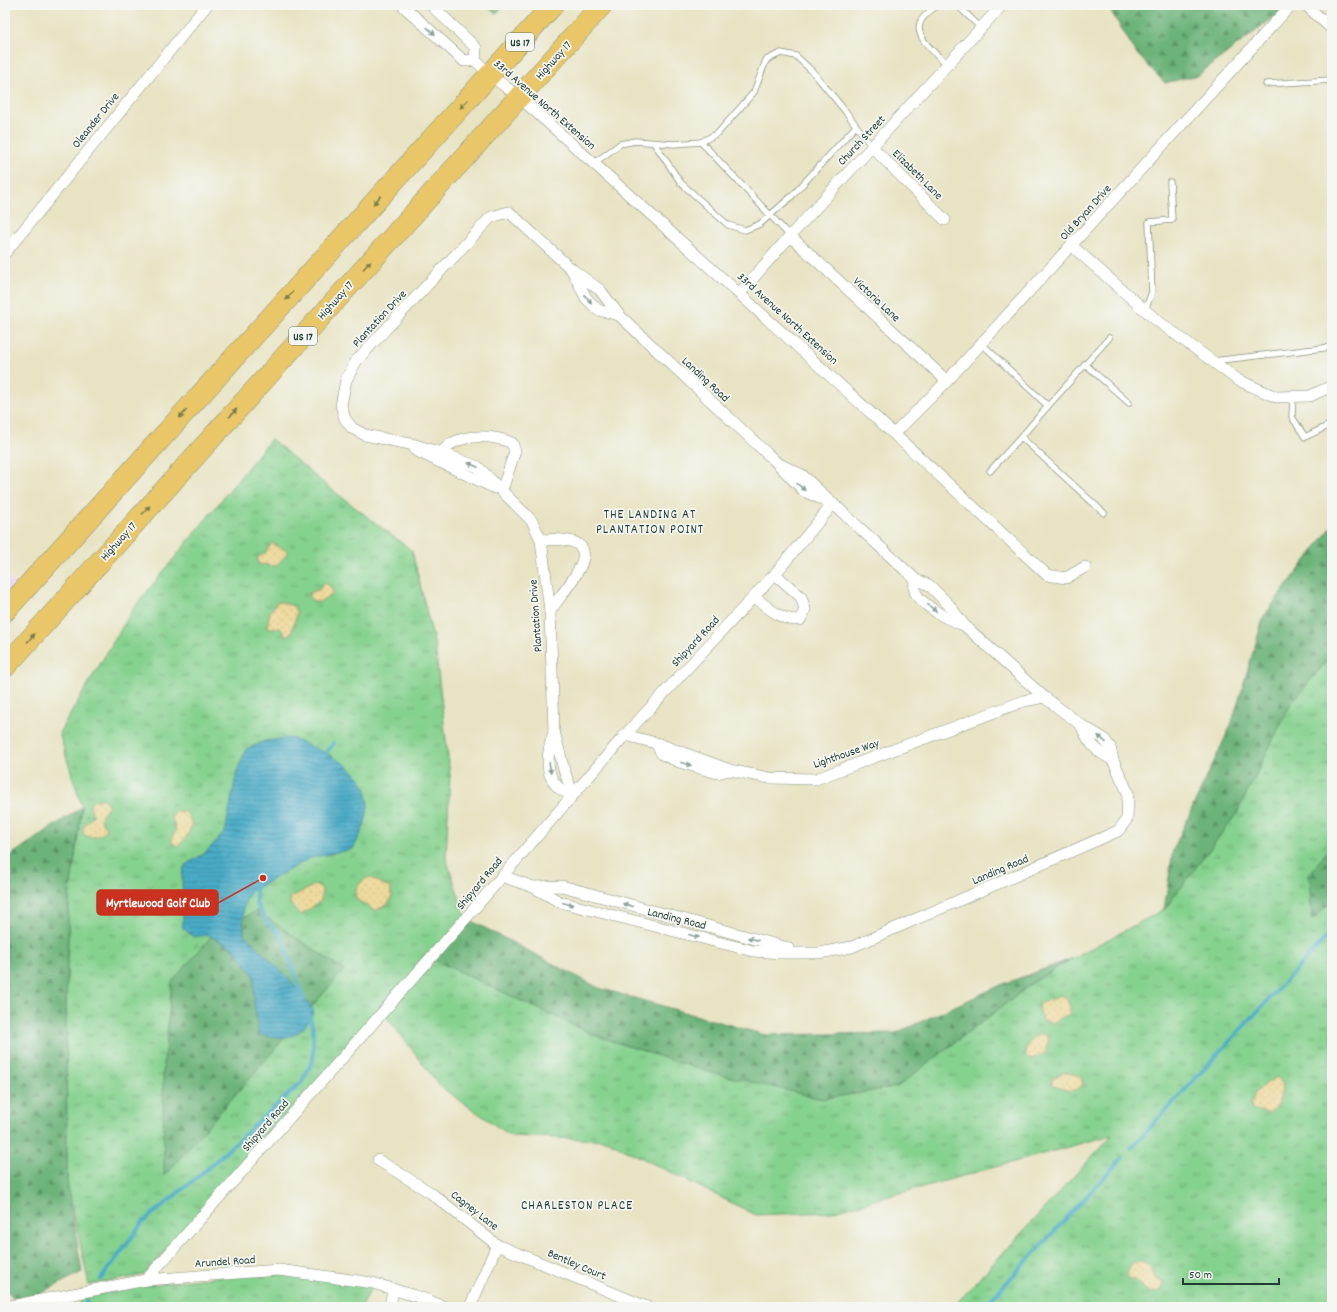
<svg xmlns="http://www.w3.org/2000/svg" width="1337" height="1312" font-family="Dekko,sans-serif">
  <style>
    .built { fill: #e9d2ee }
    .grass { fill: url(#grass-tufts); stroke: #528761 }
    .forest { fill: url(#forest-firs); stroke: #467856 }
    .sand { fill: url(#sand-dots); stroke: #868c69 }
    .water { fill: url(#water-rules); stroke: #34747e }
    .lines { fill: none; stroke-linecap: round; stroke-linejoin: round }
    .stream { stroke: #48abc7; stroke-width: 4 }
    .lane-casing { stroke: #84907c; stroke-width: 7 }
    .street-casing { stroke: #84907c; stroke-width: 12 }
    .highway-casing { stroke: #84907c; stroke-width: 22 }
    .lane { stroke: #fff; stroke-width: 5.5 }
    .street { stroke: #fff; stroke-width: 11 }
    .highway { stroke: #e9c769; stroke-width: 21 }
    .oneway { fill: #8f9e9a }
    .oneway2 { fill: #7a7b4c }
    .labels { text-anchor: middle; stroke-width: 3.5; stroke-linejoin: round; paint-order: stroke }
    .shield { fill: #f6f6f2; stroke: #60746d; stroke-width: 1 }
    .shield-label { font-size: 11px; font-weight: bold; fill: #1f3d34 }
    .street-label { font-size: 12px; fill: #1f3d34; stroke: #f6f6f2 }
    .neighbourhood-label { font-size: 13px; letter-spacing: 1px; fill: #1f3d34; stroke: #f6f6f2 }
    .leader { fill: none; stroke: #c8321e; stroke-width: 1.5 }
    .callout-dot { fill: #c8321e; stroke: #f6f6f2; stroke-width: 1.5 }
    .callout { fill: #c8321e; stroke: #c8321e; stroke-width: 1.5 }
    .callout-label { font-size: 13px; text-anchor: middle; font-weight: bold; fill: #fff }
  </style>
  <defs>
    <pattern id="grass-tufts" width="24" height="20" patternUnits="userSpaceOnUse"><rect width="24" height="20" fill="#85d18e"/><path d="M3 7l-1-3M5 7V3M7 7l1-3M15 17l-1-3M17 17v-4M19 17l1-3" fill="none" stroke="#6cab75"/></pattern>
    <pattern id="forest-firs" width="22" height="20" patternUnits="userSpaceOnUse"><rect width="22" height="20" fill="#6cb379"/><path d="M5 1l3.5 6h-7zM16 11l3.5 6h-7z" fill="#589364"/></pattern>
    <pattern id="sand-dots" width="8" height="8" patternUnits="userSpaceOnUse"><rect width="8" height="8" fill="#eeda9e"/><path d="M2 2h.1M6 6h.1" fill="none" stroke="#ccbc89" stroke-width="1.8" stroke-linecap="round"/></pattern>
    <pattern id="water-rules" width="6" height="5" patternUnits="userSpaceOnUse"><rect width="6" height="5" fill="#48abc7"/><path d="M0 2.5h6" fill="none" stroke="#3b8ca2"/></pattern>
  </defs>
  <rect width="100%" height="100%" fill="#f6f6f2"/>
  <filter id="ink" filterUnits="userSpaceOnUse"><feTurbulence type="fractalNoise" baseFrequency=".025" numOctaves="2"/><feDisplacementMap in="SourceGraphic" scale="8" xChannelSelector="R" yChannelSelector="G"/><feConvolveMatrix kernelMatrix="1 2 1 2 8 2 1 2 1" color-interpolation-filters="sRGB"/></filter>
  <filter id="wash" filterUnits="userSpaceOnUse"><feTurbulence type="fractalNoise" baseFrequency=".012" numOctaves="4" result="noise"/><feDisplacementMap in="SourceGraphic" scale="16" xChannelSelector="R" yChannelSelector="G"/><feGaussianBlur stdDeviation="0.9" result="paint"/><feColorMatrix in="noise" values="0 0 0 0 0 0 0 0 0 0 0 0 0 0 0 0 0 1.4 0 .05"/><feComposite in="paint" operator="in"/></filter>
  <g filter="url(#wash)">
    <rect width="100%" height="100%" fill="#e8e3c3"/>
    <polygon class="built" points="5,575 15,584 5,595"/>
    <g class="grass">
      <polygon points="271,439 327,486 412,551 435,646 450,775 446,858 466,918 431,958 594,1035 705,1071 897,1087 1035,981 1071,959 1163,910 1237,813 1290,705 1332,654 1332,1307 1022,1307 1020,1303 1017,1307 953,1307 1112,1135 831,1212 756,1215 606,1140 511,1136 441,1087 382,1011 144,1275 89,1285 67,1183 66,1008 69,898 82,807 59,733 133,609"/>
      <polygon points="279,1270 373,1283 362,1307 79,1307 82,1298 147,1285"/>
    </g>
    <g class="forest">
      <polygon points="485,5 504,5 496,14"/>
      <polygon points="1107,5 1290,5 1198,75 1165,83 1137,54"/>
      <polygon points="1332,526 1332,654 1290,705 1237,813 1164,910 1173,850 1231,725 1264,616"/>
      <polygon points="82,807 69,898 66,1008 67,1183 82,1272 18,1305 5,1287 5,859"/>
      <polygon points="1332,844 1332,900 1312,921 1309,875"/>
      <polygon points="257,911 344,970 164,1176 163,1072 172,982 214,933"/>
      <polygon points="466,918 599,988 765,1035 896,1033 1001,985 1071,959 1035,981 897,1087 822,1099 705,1071 594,1035 430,958"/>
    </g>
    <g class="sand">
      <polygon points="272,543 287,551 287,554 276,566 258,564 257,558 266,552"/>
      <polygon points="323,583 329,585 334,594 319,602 312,601 309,594 311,592 319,590"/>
      <polygon points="278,601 293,606 297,613 291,633 286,636 280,628 270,628 267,626 270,612"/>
      <path d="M102 799 105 800 109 806 101 817V820L106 829C102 837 92 839 84 835 80 826 88 823 93 816L90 805 93 801Z"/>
      <polygon points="178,811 186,812 192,823 188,835 178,847 171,841 176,830 172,819 173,814"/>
      <path d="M370 877 390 888 392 896 388 904 375 911 356 899C354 889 360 880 370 877Z"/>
      <polygon points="315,885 319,886 322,890 321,901 301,915 298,913 290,903 291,897"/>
      <polygon points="1061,995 1067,998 1070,1008 1069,1015 1061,1017 1054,1023 1043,1021 1038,1009 1039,1004"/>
      <polygon points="1041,1034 1045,1034 1049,1039 1045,1053 1032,1059 1026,1057 1025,1051 1032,1038"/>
      <path d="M1064 1072 1080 1076 1083 1083C1079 1096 1059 1089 1052 1084V1079Z"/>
      <path d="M1277 1077C1287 1084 1279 1108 1269 1113L1253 1110 1251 1105 1256 1090Z"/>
      <path d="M1139 1261C1152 1263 1151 1268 1155 1278L1163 1283 1160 1292C1149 1295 1142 1289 1136 1280L1128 1278 1127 1274 1131 1264Z"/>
    </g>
    <path class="water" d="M291 738C349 762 392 780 353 849L310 858 250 892 243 908 244 934 290 980 314 1011C299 1041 289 1039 259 1035L254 1003V976L235 949 208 935 193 937 183 928 182 875 185 865 205 853 225 832 237 771 246 749 265 741Z"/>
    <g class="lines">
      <g class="stream">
        <polyline points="323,756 334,743"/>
        <polyline points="256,884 256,903 266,921 281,935 304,1000"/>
        <polyline points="1131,1148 1332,931"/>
        <polyline points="101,1279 143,1222 207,1169 302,1082 313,1060 313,1027 308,1014"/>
        <polyline points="83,1307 87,1301"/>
        <polyline points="984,1307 1122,1158"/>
      </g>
    </g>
  </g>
  <g filter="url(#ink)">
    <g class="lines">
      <defs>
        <g id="lane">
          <path d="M937 5C932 10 922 16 920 23 914 38 938 55 948 65"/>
          <polyline points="957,5 981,28"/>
          <polyline points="1266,84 1332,80"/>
          <polyline points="701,142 790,236"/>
          <polyline points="654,143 681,183 728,225 745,230 760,224 792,196 856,126"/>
          <polyline points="594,163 620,144 635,141 674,144 701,142 718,133 754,92 766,60 781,53 796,56 813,72 846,112 872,147"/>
          <polyline points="1145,310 1152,292 1149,222 1172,220 1170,182"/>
          <polyline points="982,344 1048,406 1109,338"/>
          <polyline points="1213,361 1332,347"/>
          <polyline points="1085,364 1129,403"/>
          <polyline points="1293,396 1292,417 1305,437 1332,424"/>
          <polyline points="1048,406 1021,437 1104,513"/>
          <polyline points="990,471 1021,437"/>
        </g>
        <g id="street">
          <path d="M402 5 464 61 475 60 490 75 519 97C697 255 873 413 1047 575L1066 578 1085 567"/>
          <polyline points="431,5 476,48 475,60"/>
          <polyline points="1306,5 1332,29"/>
          <polyline points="872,147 945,220"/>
          <polyline points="790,236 947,381"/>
          <polyline points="1071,245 1155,319 1238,380 1276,397 1310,396 1332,386"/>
          <polyline points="5,253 207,5"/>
          <polyline points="571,268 586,298 598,310 619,315"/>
          <polyline points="740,293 790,236 1002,5"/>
          <polyline points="895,433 947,381 1291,5"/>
          <polyline points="415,450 495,488"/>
          <path d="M438 461C440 457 442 451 446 448 461 433 494 435 512 443L515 451 502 490"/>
          <path d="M541 540C617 534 572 579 550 611"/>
          <path d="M915 579C915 583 914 588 915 592 922 606 950 621 964 625"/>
          <path d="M754 597C769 608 781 621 800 620L805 609 801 597 775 574"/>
          <path d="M1081 725C1089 743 1095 751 1113 760"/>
          <path d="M554 732C548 749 543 774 559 788 563 791 569 793 573 795"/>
          <polyline points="625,735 656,743 730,770 769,778 816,779 1024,701 1044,697"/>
          <polyline points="656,743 662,754 679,762 717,773 730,770"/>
          <polyline points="573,795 564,770 554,731 550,611 541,540 532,521 478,467 442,453 415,445 365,435 352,428 345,419 341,405 346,380 357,360 491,217 509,212 570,268 600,290 619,315 775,461 804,491 833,504"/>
          <polyline points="502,876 533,887 560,902 753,951 780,953 819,953 852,947 1118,831 1127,819 1128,793 1113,760 1110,747 1103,738 1081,725 1044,697 964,625 949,605 929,585 915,579 802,475 781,465"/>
          <polyline points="533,887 562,886 788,948"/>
          <polyline points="378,1160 431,1193 497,1245 647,1307"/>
          <polyline points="146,1280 466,918 625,735 775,574 833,504"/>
          <polyline points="5,1307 146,1280 279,1270 373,1283 425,1299 445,1307"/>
          <polyline points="390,1307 393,1289"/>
          <polyline points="470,1307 497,1245"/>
        </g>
        <g id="highway">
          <polyline points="5,611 553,5"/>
          <path d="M5 667C203 445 404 227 602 5"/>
        </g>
      </defs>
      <use href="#lane" class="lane-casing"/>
      <use href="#street" class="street-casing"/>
      <use href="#highway" class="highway-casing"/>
      <use href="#lane" class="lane"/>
      <use href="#street" class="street"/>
      <use href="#highway" class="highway"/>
    </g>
    <defs><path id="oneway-solid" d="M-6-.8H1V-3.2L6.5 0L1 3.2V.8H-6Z"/></defs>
    <g class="oneway">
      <use href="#oneway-solid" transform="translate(431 31) rotate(42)"/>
      <use href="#oneway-solid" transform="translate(588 299) rotate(50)"/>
      <use href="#oneway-solid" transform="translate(473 465) rotate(-156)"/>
      <use href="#oneway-solid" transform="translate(801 487) rotate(42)"/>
      <use href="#oneway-solid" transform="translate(932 608) rotate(37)"/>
      <use href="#oneway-solid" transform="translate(1102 739) rotate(-139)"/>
      <use href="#oneway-solid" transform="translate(686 764) rotate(16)"/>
      <use href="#oneway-solid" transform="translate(550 768) rotate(81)"/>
      <use href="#oneway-solid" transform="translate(568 904) rotate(14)"/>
      <use href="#oneway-solid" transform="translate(628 905) rotate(-164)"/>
      <use href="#oneway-solid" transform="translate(694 936) rotate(14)"/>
      <use href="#oneway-solid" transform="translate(753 939) rotate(-165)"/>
    </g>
    <g class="oneway2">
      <use href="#oneway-solid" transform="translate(464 104) rotate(132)"/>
      <use href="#oneway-solid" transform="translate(377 200) rotate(132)"/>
      <use href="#oneway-solid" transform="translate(367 265) rotate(-48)"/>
      <use href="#oneway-solid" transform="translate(289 296) rotate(132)"/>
      <use href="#oneway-solid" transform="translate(233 413) rotate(-48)"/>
      <use href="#oneway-solid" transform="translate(183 414) rotate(132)"/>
      <use href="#oneway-solid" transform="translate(146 510) rotate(-48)"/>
      <use href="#oneway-solid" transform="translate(31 638) rotate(-48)"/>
    </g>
  </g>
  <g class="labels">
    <g class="shield">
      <rect x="506" y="33" width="28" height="18" rx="3"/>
      <rect x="289" y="327" width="28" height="18" rx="3"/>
    </g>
    <g class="shield-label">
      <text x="520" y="46">US 17</text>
      <text x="303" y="340">US 17</text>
    </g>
    <g class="street-label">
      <text transform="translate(553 60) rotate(-48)" y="4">Highway 17</text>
      <text transform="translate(545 104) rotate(41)" y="4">33rd Avenue North Extension</text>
      <text transform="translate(95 120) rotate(-51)" y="4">Oleander Drive</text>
      <text transform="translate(861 140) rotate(-47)" y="4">Church Street</text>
      <text transform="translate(918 174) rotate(45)" y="4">Elizabeth Lane</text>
      <text transform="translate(1085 212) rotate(-48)" y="4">Old Bryan Drive</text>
      <text transform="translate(877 299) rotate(43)" y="4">Victoria Lane</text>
      <text transform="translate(335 300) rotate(-48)" y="4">Highway 17</text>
      <text transform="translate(379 318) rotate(-47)" y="4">Plantation Drive</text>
      <text transform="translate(788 318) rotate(42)" y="4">33rd Avenue North Extension</text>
      <text transform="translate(706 379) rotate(43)" y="4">Landing Road</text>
      <text transform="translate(118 541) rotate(-48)" y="4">Highway 17</text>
      <text transform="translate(535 616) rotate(-94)" y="4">Plantation Drive</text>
      <text transform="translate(695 641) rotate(-47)" y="4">Shipyard Road</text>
      <text transform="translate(846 753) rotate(-19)" y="4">Lighthouse Way</text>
      <text transform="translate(1000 869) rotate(-23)" y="4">Landing Road</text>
      <text transform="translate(479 883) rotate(-50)" y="4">Shipyard Road</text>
      <text transform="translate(677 918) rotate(14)" y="4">Landing Road</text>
      <text transform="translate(265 1125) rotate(-49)" y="4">Shipyard Road</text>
      <text transform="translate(475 1210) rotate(38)" y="4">Cagney Lane</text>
      <text transform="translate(225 1261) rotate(-4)" y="4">Arundel Road</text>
      <text transform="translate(577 1264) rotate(23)" y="4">Bentley Court</text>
    </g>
    <g class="neighbourhood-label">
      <text x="650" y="518">THE LANDING AT<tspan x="650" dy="15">PLANTATION POINT</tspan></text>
      <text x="577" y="1209">CHARLESTON PLACE</text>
    </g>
  </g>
  <path class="leader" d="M263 878L218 903"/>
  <circle class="callout-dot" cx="263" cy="878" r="4"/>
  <rect class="callout" x="97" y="890" width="121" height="25" rx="4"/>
  <g class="callout-label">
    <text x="158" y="907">Myrtlewood Golf Club</text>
  </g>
  <rect width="1337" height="1312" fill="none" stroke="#f6f6f2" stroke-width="20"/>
  <path d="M1183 1278v6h96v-6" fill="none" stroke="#1f3d34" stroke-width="2"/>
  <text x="1189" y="1278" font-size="12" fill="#1f3d34" stroke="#f6f6f2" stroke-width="3" paint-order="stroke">50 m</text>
</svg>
